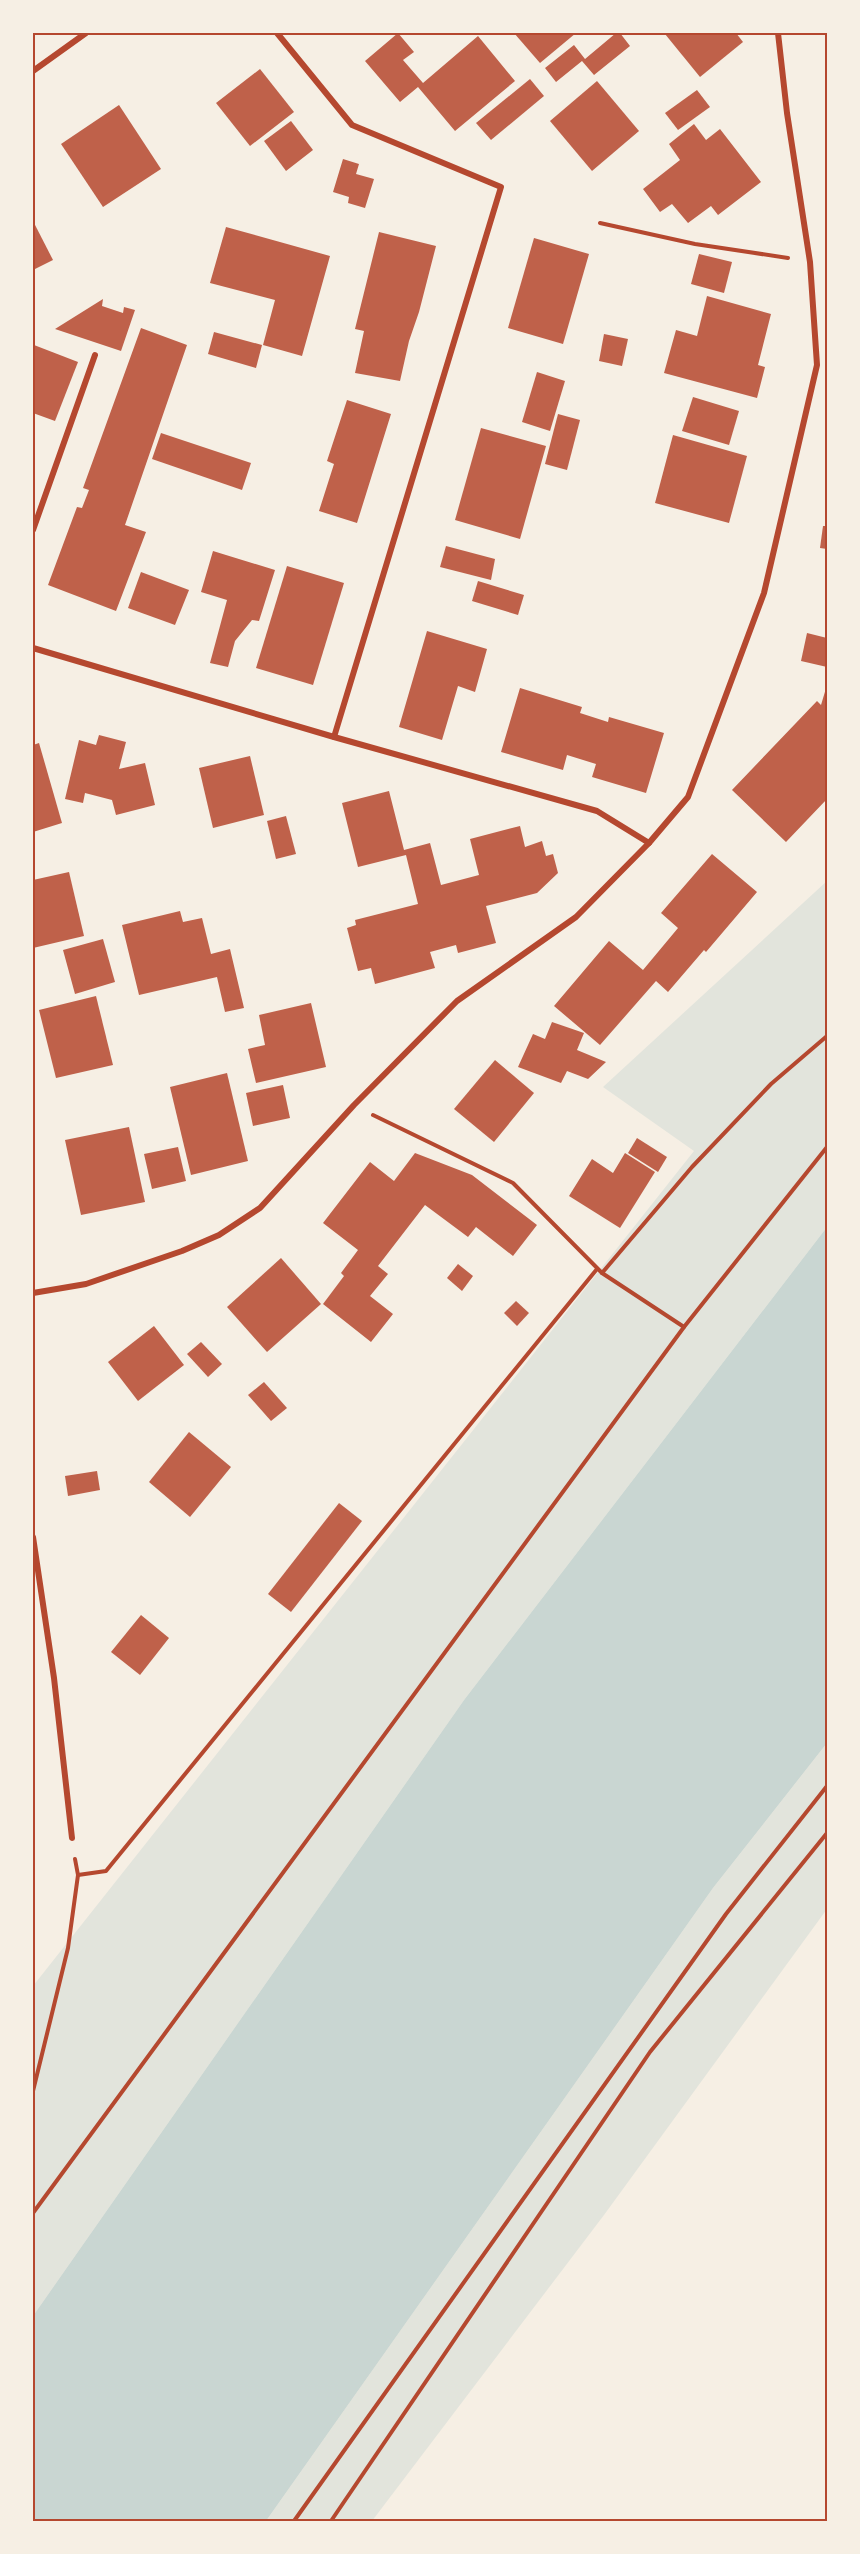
<svg xmlns="http://www.w3.org/2000/svg" width="860" height="2554" font-family="Lato,sans-serif">
  <style>
    .green { fill: #e2e4dc }
    .water { fill: #c9d6d2 }
    .building { fill: #bf614a }
    .lines { fill: none; stroke-linecap: round; stroke-linejoin: round }
    .path { stroke: #b5482f; stroke-width: 4 }
    .minor { stroke: #b5482f; stroke-width: 6 }
    .neatline { fill: none; stroke: #b5482f; stroke-width: 2 }
  </style>
  <rect width="100%" height="100%" fill="#f6efe4"/>
  <g class="green">
    <polygon points="827,881 827,1227 464,1700 33,2316 33,1986 694,1151 603,1087"/>
    <polygon points="827,1743 827,1909 604,2215 372,2521 266,2521 713,1888"/>
  </g>
  <polygon class="water" points="827,1227 827,1743 713,1888 266,2521 33,2521 33,2316 464,1700"/>
  <g class="building">
    <polygon points="398,33 414,52 403,60 423,83 478,36 515,81 455,131 418,87 400,102 365,61"/>
    <polygon points="514,33 576,33 540,63"/>
    <polygon points="616,33 620,33 630,46 594,75 582,61 556,82 545,68 574,45 585,59"/>
    <polygon points="667,33 736,33 743,42 700,77 665,34"/>
    <polygon points="260,69 294,112 250,146 216,103"/>
    <polygon points="530,79 544,96 491,140 476,123"/>
    <polygon points="597,81 639,131 592,171 550,121"/>
    <polygon points="697,90 710,107 678,130 665,113"/>
    <polygon points="119,105 161,169 103,207 61,144"/>
    <polygon points="291,121 313,150 286,171 264,141"/>
    <polygon points="694,124 706,140 720,129 761,182 718,215 711,206 688,223 672,204 660,212 643,189 680,160 669,144"/>
    <polygon points="343,159 359,164 356,174 374,179 365,208 348,203 349,197 333,192"/>
    <polygon points="33,221 53,260 33,270"/>
    <polygon points="226,227 330,256 302,356 263,345 275,300 210,283"/>
    <polygon points="379,232 436,246 419,312 409,341 400,381 355,373 364,331 355,329"/>
    <polygon points="534,238 589,254 563,344 508,328"/>
    <polygon points="699,254 732,262 724,293 691,284"/>
    <polygon points="707,296 771,314 758,365 765,367 757,398 664,373 676,330 697,336"/>
    <polygon points="103,299 102,306 123,313 124,307 135,310 121,351 55,329"/>
    <polygon points="141,328 187,345 125,525 146,532 116,611 48,585 77,507 82,508 89,490 83,488"/>
    <polygon points="214,332 262,345 256,368 208,354"/>
    <polygon points="604,334 628,339 622,366 599,361"/>
    <polygon points="34,345 78,362 55,421 33,413"/>
    <polygon points="537,372 565,381 550,431 522,422"/>
    <polygon points="693,397 739,411 729,445 682,431"/>
    <polygon points="347,400 391,414 357,523 319,511 334,464 327,461"/>
    <polygon points="558,414 580,420 567,470 545,464"/>
    <polygon points="481,428 546,446 520,539 455,520"/>
    <polygon points="161,433 251,463 242,490 152,459"/>
    <polygon points="673,435 747,456 729,523 655,503"/>
    <polygon points="823,526 827,526 827,549 820,548"/>
    <polygon points="446,546 495,559 491,580 440,567"/>
    <polygon points="213,551 275,570 259,621 252,620 235,641 228,667 210,663 227,600 201,592"/>
    <polygon points="287,566 344,583 313,685 256,668"/>
    <polygon points="141,572 189,590 175,625 128,608"/>
    <polygon points="478,581 524,595 518,615 472,601"/>
    <polygon points="427,631 487,649 475,692 458,686 442,740 399,727"/>
    <polygon points="807,633 827,638 827,667 801,661"/>
    <polygon points="827,685 827,799 786,842 732,790 817,701 821,705"/>
    <polygon points="520,688 582,707 580,713 608,722 609,717 664,733 646,793 592,777 596,764 567,755 563,770 501,752"/>
    <polygon points="99,735 126,742 119,769 145,763 155,805 116,815 112,800 85,793 83,803 65,799 79,740 96,745"/>
    <polygon points="39,743 62,823 33,832 33,745"/>
    <polygon points="250,756 264,815 213,828 199,768"/>
    <polygon points="389,791 404,850 430,843 441,885 479,875 470,839 520,826 525,847 542,841 546,856 553,854 558,873 537,893 486,906 496,943 458,953 456,945 430,952 435,968 375,984 371,968 358,971 347,928 356,925 355,920 418,904 406,855 358,867 342,803"/>
    <polygon points="286,816 296,854 276,859 267,821"/>
    <polygon points="712,854 757,892 706,952 704,950 668,992 656,981 600,1045 554,1006 609,941 643,970 678,928 661,913"/>
    <polygon points="69,872 84,936 33,948 33,880"/>
    <polygon points="180,911 183,922 202,918 211,954 230,949 244,1008 225,1012 217,977 139,995 122,925"/>
    <polygon points="103,939 115,982 75,994 63,950"/>
    <polygon points="96,996 113,1065 56,1078 39,1010"/>
    <polygon points="311,1003 326,1067 256,1083 248,1049 265,1045 259,1015"/>
    <polygon points="552,1022 584,1033 577,1050 606,1062 588,1079 567,1071 561,1083 518,1067 533,1034 545,1039"/>
    <polygon points="495,1060 534,1093 494,1142 454,1109"/>
    <polygon points="227,1073 248,1161 191,1175 170,1087"/>
    <polygon points="283,1085 290,1118 253,1126 246,1093"/>
    <polygon points="129,1127 145,1202 81,1215 65,1140"/>
    <polygon points="637,1138 667,1157 658,1172 628,1153"/>
    <polygon points="178,1147 186,1181 152,1189 144,1154"/>
    <polygon points="415,1153 472,1175 537,1225 513,1256 476,1227 468,1237 425,1205 378,1266 388,1274 370,1296 393,1314 371,1342 323,1304 344,1276 341,1273 358,1250 323,1223 370,1162 394,1181"/>
    <polygon points="625,1153 655,1172 620,1228 569,1196 592,1159 613,1173"/>
    <polygon points="281,1258 321,1304 267,1352 227,1307"/>
    <polygon points="458,1264 473,1276 462,1291 447,1278"/>
    <polygon points="516,1301 529,1313 517,1326 504,1313"/>
    <polygon points="154,1326 184,1365 138,1401 108,1362"/>
    <polygon points="201,1342 222,1364 208,1377 187,1354"/>
    <polygon points="264,1382 287,1408 271,1421 248,1395"/>
    <polygon points="189,1432 231,1467 190,1517 149,1482"/>
    <polygon points="97,1471 100,1490 68,1496 65,1476"/>
    <polygon points="339,1503 362,1521 291,1612 268,1594"/>
    <polygon points="141,1615 169,1638 140,1675 111,1652"/>
  </g>
  <g class="lines">
    <g class="path">
      <polyline points="600,223 695,244 788,258"/>
      <polyline points="373,1115 513,1183 602,1273 684,1327"/>
      <polyline points="602,1273 692,1167 771,1084 827,1036"/>
      <polyline points="78,1875 106,1871 597,1269"/>
      <polyline points="33,2091 68,1948 78,1875 75,1859"/>
      <polyline points="33,2213 684,1327 827,1147"/>
      <polyline points="294,2521 726,1914 827,1786"/>
      <polyline points="331,2521 650,2052 827,1833"/>
    </g>
    <g class="minor">
      <polyline points="277,33 352,125 501,187 334,737"/>
      <polyline points="33,71 86,33"/>
      <polyline points="33,530 95,355"/>
      <polyline points="33,648 334,737 597,811 649,843"/>
      <polyline points="33,1293 86,1284 182,1251 219,1235 260,1208 354,1105 457,1001 576,917 649,843 688,797 764,593 817,365 810,262 787,113 778,33"/>
      <polyline points="33,1537 54,1678 72,1838"/>
    </g>
  </g>
  <rect width="860" height="2554" fill="none" stroke="#f6efe4" stroke-width="69"/>
  <rect x="34" y="34" width="792" height="2486" class="neatline"/>
</svg>
